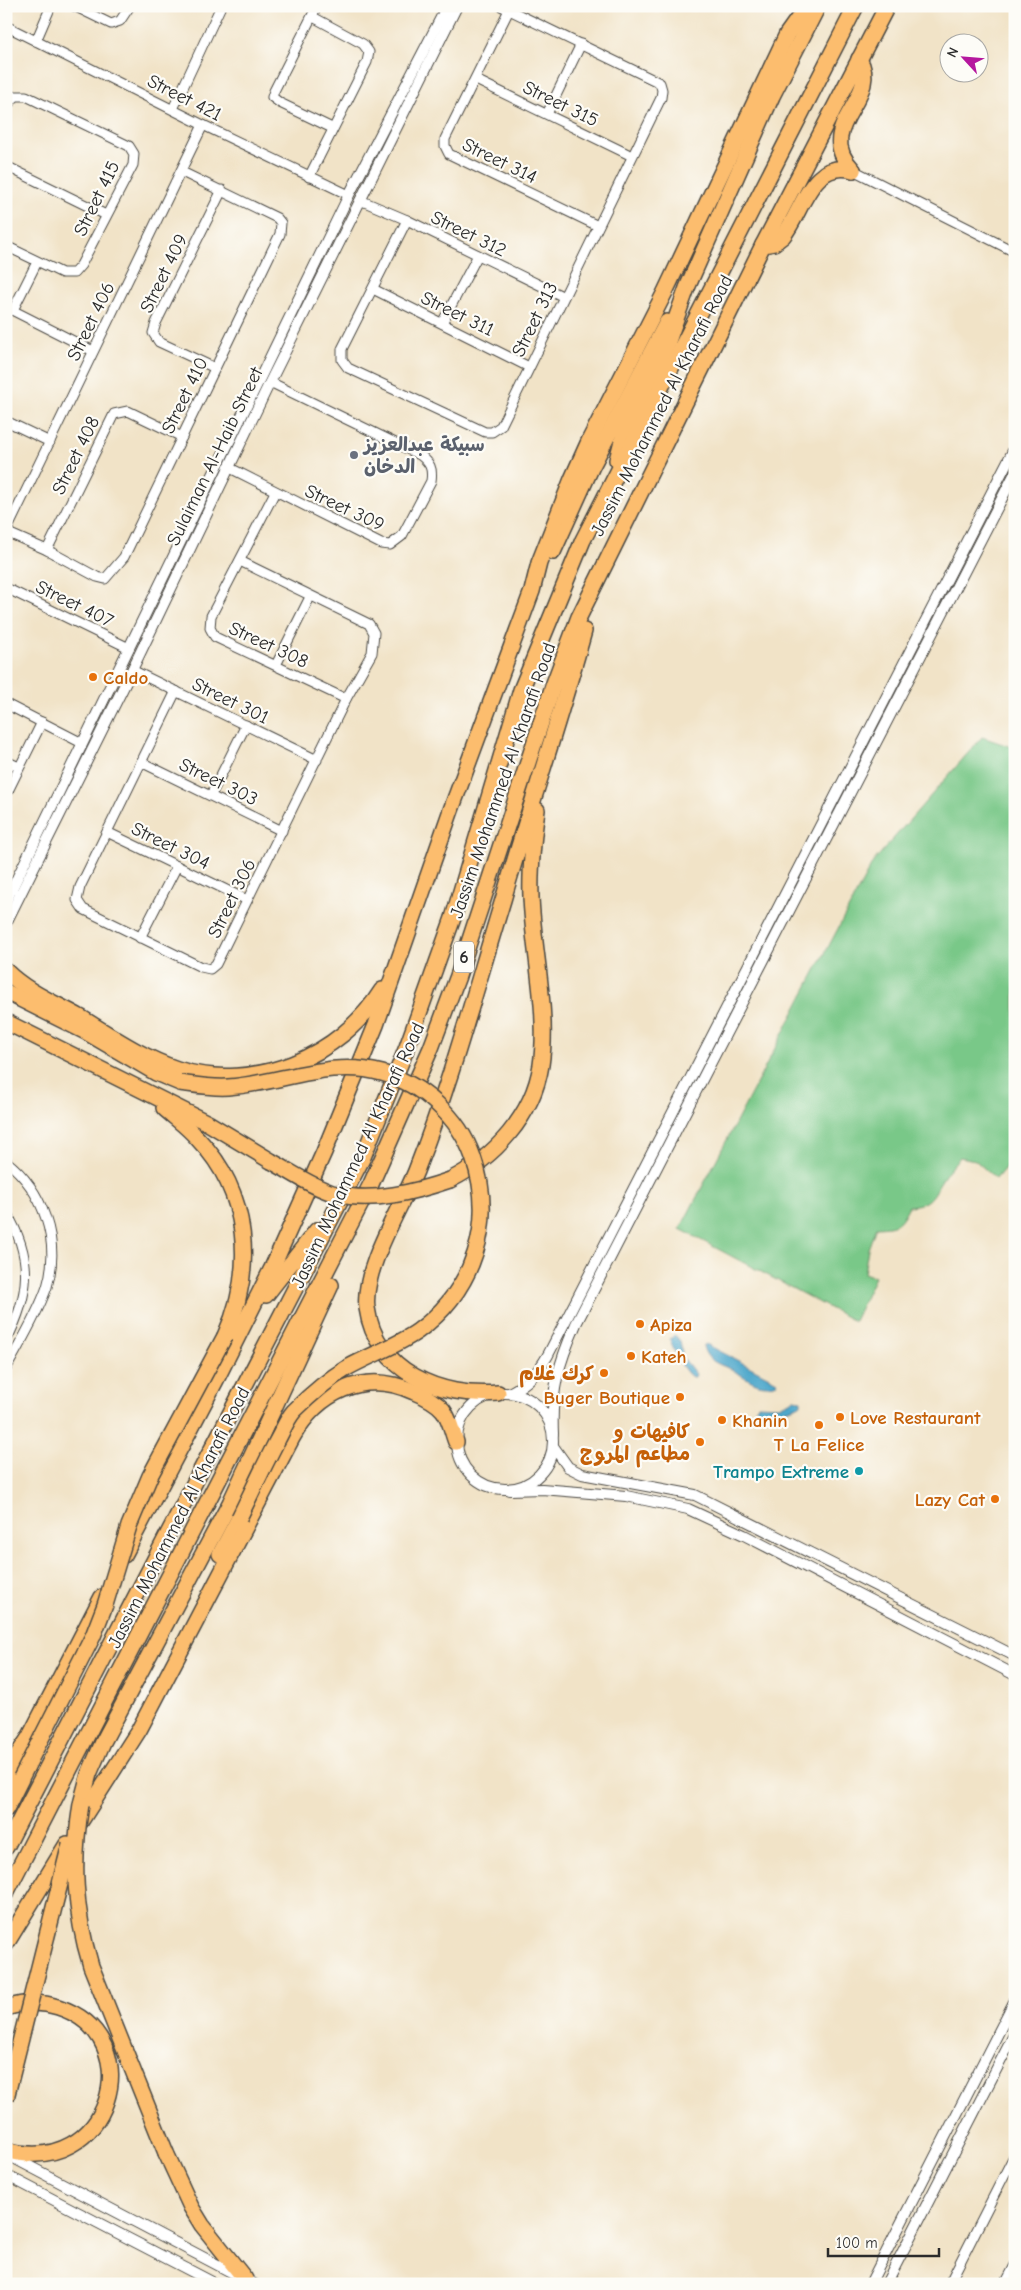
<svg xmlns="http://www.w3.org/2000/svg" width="1021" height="2290" font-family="'Comic Neue','Playpen Sans Arabic',sans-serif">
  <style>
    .green { fill: #79c888; stroke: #527a5a }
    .water { fill: #4ea7cb; stroke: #3c697b }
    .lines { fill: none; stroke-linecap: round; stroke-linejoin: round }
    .minor-casing { stroke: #494742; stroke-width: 11 }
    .tertiary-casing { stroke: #494742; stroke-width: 12 }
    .motorway-casing { stroke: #494742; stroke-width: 18 }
    .minor { stroke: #fff; stroke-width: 9 }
    .tertiary { stroke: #fff; stroke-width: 10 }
    .motorway { stroke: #fcbd6e; stroke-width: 15 }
    .motorway-bridge-casing { stroke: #494742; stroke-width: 18; stroke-linecap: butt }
    .motorway-bridge { stroke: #fcbd6e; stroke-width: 15 }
    .worship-dot { fill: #6b7280; stroke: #fdfcf7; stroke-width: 2 }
    .food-dot { fill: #e8710a; stroke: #fdfcf7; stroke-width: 2 }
    .culture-dot { fill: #0f9aa8; stroke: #fdfcf7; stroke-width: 2 }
    .labels { text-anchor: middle; stroke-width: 4.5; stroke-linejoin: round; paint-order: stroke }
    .shield { fill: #fdfcf7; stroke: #6a6a68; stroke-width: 1 }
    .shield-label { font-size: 18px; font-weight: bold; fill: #2b2b2b }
    .street-label { font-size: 19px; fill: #2b2b2b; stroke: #fdfcf7 }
    .worship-label { font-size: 19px; font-weight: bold; fill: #5b616d; stroke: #fdfcf7; text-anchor: start }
    .food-label { font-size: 19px; font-weight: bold; fill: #c56008; stroke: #fdfcf7; text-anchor: start }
    .culture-label { font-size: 19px; font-weight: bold; fill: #0d838f; stroke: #fdfcf7; text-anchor: end }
  </style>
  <rect width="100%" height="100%" fill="#fdfcf7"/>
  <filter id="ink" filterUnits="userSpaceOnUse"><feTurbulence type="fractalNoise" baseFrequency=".02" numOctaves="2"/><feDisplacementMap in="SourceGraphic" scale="10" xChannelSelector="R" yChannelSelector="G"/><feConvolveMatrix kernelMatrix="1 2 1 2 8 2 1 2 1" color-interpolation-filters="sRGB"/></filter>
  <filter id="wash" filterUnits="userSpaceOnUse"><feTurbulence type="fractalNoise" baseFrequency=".0096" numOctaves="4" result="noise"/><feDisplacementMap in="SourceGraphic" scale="20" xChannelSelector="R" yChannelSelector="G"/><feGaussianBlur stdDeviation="1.12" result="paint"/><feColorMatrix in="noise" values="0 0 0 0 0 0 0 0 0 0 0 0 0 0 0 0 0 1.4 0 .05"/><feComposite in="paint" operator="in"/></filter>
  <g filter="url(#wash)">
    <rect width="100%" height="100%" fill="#f1e3c7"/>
    <path class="green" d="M982 737 1012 747 1015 750V1150L1010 1162 996 1179 975 1160 960 1157C954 1164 947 1171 943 1178 931 1196 932 1204 909 1206 899 1225 898 1226 876 1227L868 1249 864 1273 875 1277 854 1321 680 1229 873 862Z"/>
    <g class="water">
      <path d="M675 1335 680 1341 683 1358 696 1374 695 1377H692C683 1371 673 1350 670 1339Z"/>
      <path d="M706 1344 777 1381V1383C760 1389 750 1380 736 1372 723 1364 707 1364 703 1346Z"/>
      <path d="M794 1399 801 1400V1404C794 1410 763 1415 755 1408L758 1405 779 1406Z"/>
    </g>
  </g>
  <g filter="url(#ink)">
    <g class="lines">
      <defs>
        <g id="minor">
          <polyline points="74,6 111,24 120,21 130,6"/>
          <polyline points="317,6 274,91 272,97 280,103 332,128"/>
          <polyline points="509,10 445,139 445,146 449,154 598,226"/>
          <polyline points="6,26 203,125 349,195"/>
          <polyline points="36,41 51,6"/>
          <polyline points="476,80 632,156"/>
          <polyline points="173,109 221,6"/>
          <polyline points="6,110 9,103 16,96 26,96 129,146 134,154 133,165 81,265 74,273 62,273 6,246"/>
          <polyline points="547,114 581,44"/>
          <polyline points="6,166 106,215"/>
          <polyline points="853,170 1015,252"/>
          <polyline points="309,177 367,62 369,52 363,44 313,17"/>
          <polyline points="360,200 407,220 562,296"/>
          <polyline points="407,220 342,349 342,360 348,368 485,432 492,432 501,426 661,98 662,90 660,83 501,6"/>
          <polyline points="373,289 529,367"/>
          <polyline points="6,307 93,351"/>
          <polyline points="13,310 37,262"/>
          <polyline points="442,323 478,255"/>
          <polyline points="215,368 159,342 153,333 156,323 222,190"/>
          <polyline points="6,421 50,442"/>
          <path d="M228 467 381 544 390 545 402 536 431 481C433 468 430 463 420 455L270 382"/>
          <polyline points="275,492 211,616 210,628 215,637 346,699"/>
          <polyline points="6,532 47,550 97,577 105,579 124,557 280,234 281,223 277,218 182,172"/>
          <polyline points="6,532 203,125"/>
          <polyline points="47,550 114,414 128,411 182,437"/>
          <polyline points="6,588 129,648"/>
          <polyline points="276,665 310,597"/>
          <polyline points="132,670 317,760"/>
          <polyline points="176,691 80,887 77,900 83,909 201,967 210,969 216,964 346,699 372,653 374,633 369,624 240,561"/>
          <polyline points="6,704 82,743"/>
          <polyline points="6,761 19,767"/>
          <polyline points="141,762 282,831"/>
          <polyline points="6,795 42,722"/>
          <polyline points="211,795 246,725"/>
          <polyline points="107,832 247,900"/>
          <polyline points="140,938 177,866"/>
          <path d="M6 1161C43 1190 61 1241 47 1287 37 1316 20 1343 6 1369"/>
          <path d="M6 1212C34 1258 30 1295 6 1341"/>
          <polyline points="949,2284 1015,2154"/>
          <polyline points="1005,2284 1015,2265"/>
        </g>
        <g id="tertiary">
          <polyline points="6,901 349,195 447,6"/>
          <polyline points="6,923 132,670 270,382 457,6"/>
          <circle cx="505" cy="1441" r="48"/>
          <path d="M509 1393C527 1384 538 1373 548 1355L1015 447"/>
          <path d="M553 1434C551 1390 558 1365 576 1324L1015 473"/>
          <polyline points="553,1446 568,1467 582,1474 695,1495 1015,1656"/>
          <polyline points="510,1490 542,1489 626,1496 688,1509 744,1535 1015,1675"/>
          <polyline points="6,2154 254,2284"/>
          <polyline points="6,2175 216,2284"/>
          <polyline points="870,2284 1015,2000"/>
          <polyline points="886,2284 1015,2033"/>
        </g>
        <g id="motorway">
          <path d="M853 170C811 126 883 99 859 59"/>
          <path d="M763 245 774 243 783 236C803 211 811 159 853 170"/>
          <polyline points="617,460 623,437 667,344 687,288 772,96 818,6"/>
          <polyline points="553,552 592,466 667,322"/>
          <path d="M6 971C27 992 55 1003 80 1017 111 1036 143 1058 177 1069 254 1093 340 1057 382 990"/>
          <polyline points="6,992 86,1032 156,1073 180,1083"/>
          <polyline points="6,1022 208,1123 271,1161"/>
          <path d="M164 1108C175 1118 188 1127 198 1139 250 1193 255 1270 225 1336"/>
          <path d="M450 1180C494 1158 533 1116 541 1065 549 1013 533 950 531 897 530 868 533 839 537 810"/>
          <polyline points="266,1295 317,1230"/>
          <path d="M498 1393C441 1398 376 1372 367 1308 362 1269 401 1208 416 1171 451 1082 475 991 503 900 529 810 559 721 584 631"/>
          <polyline points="220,1554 239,1518"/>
          <polyline points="124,1555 216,1380 272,1268 324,1152 376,1025 451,810 532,591 539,563 572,479 590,439 665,292 787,34 807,6"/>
          <polyline points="6,1772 29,1738 102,1597"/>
          <polyline points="6,1788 18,1765"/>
          <polyline points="81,1804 89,1774 103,1742 230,1503 331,1285"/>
          <polyline points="6,1809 21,1779"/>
          <path d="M79 1824 139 1730 292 1438C317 1392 364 1369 414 1392 424 1396 436 1402 443 1410 450 1419 452 1432 456 1442"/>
          <polyline points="6,1847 363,1157 407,1047 453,918 521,690 583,540 856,6"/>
          <polyline points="6,1893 371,1184 431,1048 458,976 553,686 579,617 763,245 887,6"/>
          <polyline points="6,1944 67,1844"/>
          <path d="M6 2008C24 2002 40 2001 58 2007 152 2037 110 2180 6 2150"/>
          <polyline points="166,2153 191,2207 202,2225 245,2279"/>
        </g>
      </defs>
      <use href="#minor" class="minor-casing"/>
      <use href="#tertiary" class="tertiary-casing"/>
      <use href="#motorway" class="motorway-casing"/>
      <use href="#minor" class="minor"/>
      <use href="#tertiary" class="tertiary"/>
      <use href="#motorway" class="motorway"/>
      <defs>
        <g id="motorway-bridge">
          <path d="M180 1083C195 1085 211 1088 228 1087 279 1084 330 1058 382 1073 422 1084 459 1117 473 1157 496 1222 474 1290 418 1331 397 1346 370 1355 347 1368 327 1380 310 1395 294 1411 287 1419 283 1430 278 1439 264 1465 252 1492 239 1518"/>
          <path d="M271 1161C291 1172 314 1188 336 1194 373 1203 415 1192 450 1180"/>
          <polyline points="21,1778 93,1636 105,1605 129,1526 150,1476 225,1336"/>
          <path d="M81 1804C72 1862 74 1910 91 1966L166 2153"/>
          <polyline points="6,2098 70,1844"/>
        </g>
      </defs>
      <use href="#motorway-bridge" class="motorway-bridge-casing"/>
      <use href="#motorway-bridge" class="motorway-bridge"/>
    </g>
  </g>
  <circle class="worship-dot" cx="354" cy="455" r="5"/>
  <g class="food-dot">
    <circle cx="93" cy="677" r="5"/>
    <circle cx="640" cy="1324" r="5"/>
    <circle cx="631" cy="1356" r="5"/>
    <circle cx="604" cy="1373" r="5"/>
    <circle cx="680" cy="1397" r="5"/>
    <circle cx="840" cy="1417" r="5"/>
    <circle cx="722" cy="1420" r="5"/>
    <circle cx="819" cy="1425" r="5"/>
    <circle cx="700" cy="1442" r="5"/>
    <circle cx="995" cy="1499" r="5"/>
  </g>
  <circle class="culture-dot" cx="859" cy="1471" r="5"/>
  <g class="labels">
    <rect class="shield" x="454" y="941.5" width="20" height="31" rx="4"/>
    <g class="shield-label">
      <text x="464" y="963">6</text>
    </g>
    <g class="street-label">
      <text transform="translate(185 97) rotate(27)" y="7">Street 421</text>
      <text transform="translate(561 103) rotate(26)" y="7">Street 315</text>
      <text transform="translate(500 160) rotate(26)" y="7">Street 314</text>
      <text transform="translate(96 198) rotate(-64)" y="7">Street 415</text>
      <text transform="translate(469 233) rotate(26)" y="7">Street 312</text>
      <text transform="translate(163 273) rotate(-64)" y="7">Street 409</text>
      <text transform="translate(458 313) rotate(26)" y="7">Street 311</text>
      <text transform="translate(534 319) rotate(-64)" y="7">Street 313</text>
      <text transform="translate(90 321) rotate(-64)" y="7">Street 406</text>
      <text transform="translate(184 395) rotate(-64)" y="7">Street 410</text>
      <text transform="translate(661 405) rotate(-63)" y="7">Jassim Mohammed Al Kharafi Road</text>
      <text transform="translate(75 455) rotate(-64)" y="7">Street 408</text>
      <text transform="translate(214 456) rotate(-64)" y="7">Sulaiman Al-Haib Street</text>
      <text transform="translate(345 507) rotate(25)" y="7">Street 309</text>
      <text transform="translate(75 603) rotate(26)" y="7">Street 407</text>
      <text transform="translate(269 644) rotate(25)" y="7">Street 308</text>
      <text transform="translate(231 700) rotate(26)" y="7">Street 301</text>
      <text transform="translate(502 780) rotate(-71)" y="7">Jassim Mohammed Al Kharafi Road</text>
      <text transform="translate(219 781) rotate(26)" y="7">Street 303</text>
      <text transform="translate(171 845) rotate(26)" y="7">Street 304</text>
      <text transform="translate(231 898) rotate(-64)" y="7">Street 306</text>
      <text transform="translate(357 1155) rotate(-65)" y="7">Jassim Mohammed Al Kharafi Road</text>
      <text transform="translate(178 1517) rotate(-63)" y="7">Jassim Mohammed Al Kharafi Road</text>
    </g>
    <g class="worship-label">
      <text x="364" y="451">سبيكة عبدالعزيز<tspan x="364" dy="22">الدخان</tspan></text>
    </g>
    <g class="food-label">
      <text x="103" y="684">Caldo</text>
      <text x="650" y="1331">Apiza</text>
      <text x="641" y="1363">Kateh</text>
      <text x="594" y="1380" text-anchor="end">كرك غلام</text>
      <text x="670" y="1404" text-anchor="end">Buger Boutique</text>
      <text x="850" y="1424">Love Restaurant</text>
      <text x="732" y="1427">Khanin</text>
      <text x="690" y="1438" text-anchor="end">كافيهات و<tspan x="690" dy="22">مطاعم المروج</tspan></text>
      <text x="819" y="1451" text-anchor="middle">T La Felice</text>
      <text x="985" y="1506" text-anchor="end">Lazy Cat</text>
    </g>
    <g class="culture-label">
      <text x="849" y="1478">Trampo Extreme</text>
    </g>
  </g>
  <rect width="1021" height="2290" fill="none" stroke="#fdfcf7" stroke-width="25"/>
  <g transform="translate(964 58) rotate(296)"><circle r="24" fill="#fdfcf7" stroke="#a9a8a5"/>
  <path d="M0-4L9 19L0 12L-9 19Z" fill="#b5179e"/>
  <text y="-8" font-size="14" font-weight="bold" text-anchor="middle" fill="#2b2b2b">N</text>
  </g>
  <path d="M828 2248v8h111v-8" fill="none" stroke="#2b2b2b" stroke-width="2.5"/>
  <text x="836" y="2248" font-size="15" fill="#2b2b2b" stroke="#fdfcf7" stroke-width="4" paint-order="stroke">100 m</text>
</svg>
